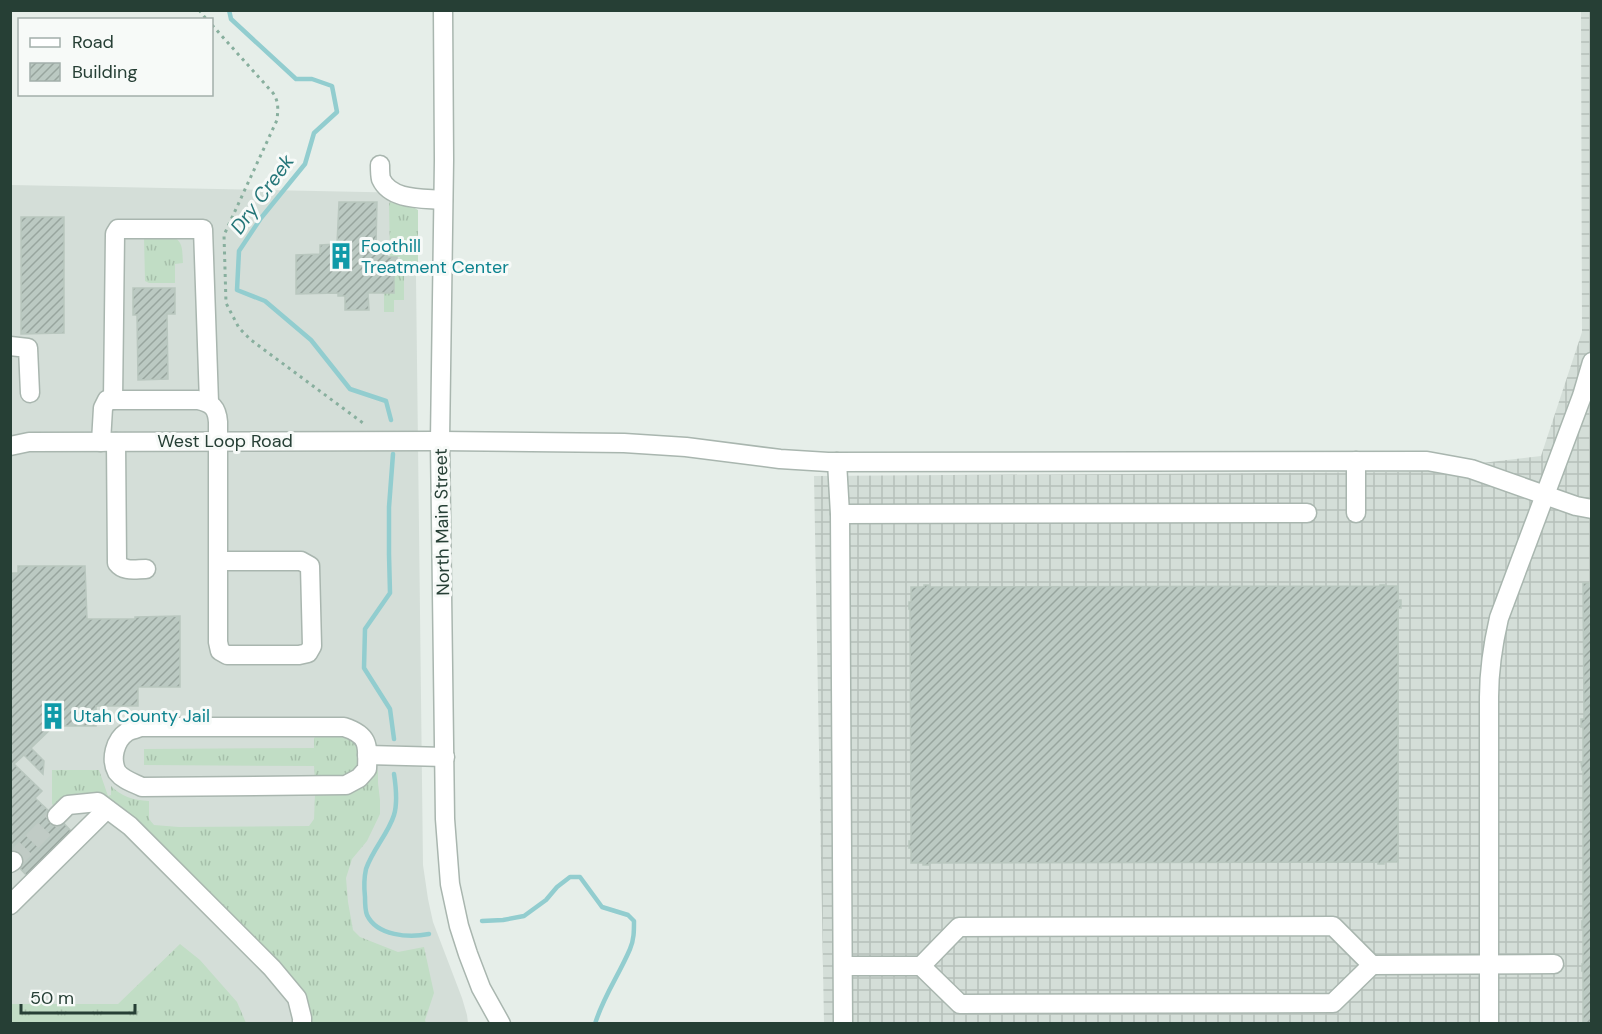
<svg xmlns="http://www.w3.org/2000/svg" width="1602" height="1034" font-family="'DM Sans',sans-serif">
  <style>
    .built { fill: #d4ded8 }
    .industrial { fill: url(#industrial-grid) }
    .grass { fill: url(#grass-tufts) }
    .lines { fill: none; stroke-linecap: round; stroke-linejoin: round }
    .stream { stroke: #92cdcf; stroke-width: 4.5 }
    .building { fill: url(#building-hatch); stroke: #b9c7bf; stroke-width: 1.5 }
    .minor-tunnel { stroke: #c0cbc5; stroke-width: 18; stroke-dasharray: 18 9; stroke-linecap: butt }
    .minor-casing { stroke: #a9b6af; stroke-width: 21 }
    .path { stroke: #88af9e; stroke-width: 3; stroke-dasharray: 3 4.5; stroke-linecap: butt }
    .minor { stroke: #fff; stroke-width: 18 }
    .labels { text-anchor: middle; stroke-width: 6; stroke-linejoin: round; paint-order: stroke }
    .culture-label { font-size: 18px; fill: #0d838f; stroke: #f7faf8; text-anchor: start }
    .street-label { font-size: 18px; fill: #263f35; stroke: #f7faf8 }
    .water-label { font-size: 20px; font-style: italic; fill: #237578; stroke: #f7faf8 }
  </style>
  <defs>
    <pattern id="industrial-grid" width="8" height="8" patternUnits="userSpaceOnUse" patternTransform="scale(1.5)"><rect width="8" height="8" fill="#d4ded8"/><path d="M0 4h8M4 0v8" fill="none" stroke="#b6c0ba"/></pattern>
    <pattern id="grass-tufts" width="24" height="20" patternUnits="userSpaceOnUse" patternTransform="scale(1.5)"><rect width="24" height="20" fill="#c1ddc5"/><path d="M3 7l-1-3M5 7V3M7 7l1-3M15 17l-1-3M17 17v-4M19 17l1-3" fill="none" stroke="#a6bfaa"/></pattern>
    <pattern id="building-hatch" width="6" height="6" patternUnits="userSpaceOnUse" patternTransform="scale(1.5)"><rect width="6" height="6" fill="#bbc9c2"/><path d="M-1 1l2-2M0 6l6-6M5 7l2-2" fill="none" stroke="#98a59e"/></pattern>
  </defs>
  <rect width="100%" height="100%" fill="#e6eee9"/>
  <polygon class="built" points="11,185 415,193 423,865 428,899 433,922 462,998 467,1015 468,1023 11,1024"/>
  <polygon class="industrial" points="1581,11 1591,11 1591,1023 824,1023 814,476 1406,472 1541,456 1582,332"/>
  <g class="grass">
    <path d="M390 202C399 206 409 204 418 210V262L412 266 406 261H401L400 257H390L389 204Z"/>
    <path d="M144 237 175 238C184 243 182 254 183 263L175 264V283H149L145 281Z"/>
    <polygon points="397,269 404,273 404,300 394,300 394,312 384,312 384,293 394,293 394,274 397,274"/>
    <path d="M317 735C326 735 337 734 345 737 362 743 365 767 348 775 342 779 323 777 315 778L314 766 144 765V749L314 748V738Z"/>
    <path d="M52 770H99L108 796 111 795V786C122 797 133 800 149 801V819L154 825 179 827 309 826 314 819 315 795C330 793 347 798 360 788 367 782 371 774 378 770V783L380 800V814L367 841 352 859 346 878 348 902 353 930 360 937 398 952 424 947 434 993 425 1020 426 1023H308V1016L125 811C111 800 89 789 71 795 65 797 60 803 55 807L52 804Z"/>
    <polygon points="180,944 200,960 237,1002 246,1023 11,1023 11,1004 118,1004"/>
  </g>
  <g class="lines">
    <g class="stream">
      <polyline points="229,10 231,19 296,79 312,79 332,86 337,112 314,133 305,164 261,218 239,251 237,290 265,301 311,340 350,389 386,401 391,420"/>
      <polyline points="393,454 389,507 389,554 390,593 365,629 364,668 390,709 394,739"/>
      <path d="M394 774C396 787 398 802 394 815 388 834 373 849 366 869 364 878 364 888 365 897 365 902 365 910 367 915 377 936 409 938 429 934"/>
      <path d="M482 921 503 920 524 916 546 900 557 887 570 877H580L602 907 628 915 634 921C634 931 634 940 630 949 619 975 603 997 595 1024"/>
    </g>
  </g>
  <g class="building">
    <polygon points="339,202 377,202 376,245 387,246 387,257 397,257 397,274 394,274 394,293 368,293 369,310 345,310 345,296 338,296 338,293 296,294 296,255 320,254 320,245 337,244"/>
    <polygon points="21,217 64,217 64,333 21,334"/>
    <polygon points="133,288 175,288 175,314 167,314 168,379 138,380 137,315 133,315"/>
    <polygon points="18,566 85,566 87,619 135,619 135,617 180,616 180,687 138,687 138,706 96,706 96,726 54,726 31,748 44,761 43,774 24,755 14,764 42,791 35,798 50,812 57,816 72,832 28,877 10,858 10,573 18,573"/>
    <polygon points="1583,583 1592,583 1592,1024 1583,1024 1583,971 1582,971 1582,964 1583,964 1583,928 1582,928 1582,921 1583,921 1583,770 1582,770 1581,762 1583,762 1583,727 1581,727 1581,719 1584,719"/>
    <polygon points="924,585 929,585 929,587 1380,586 1380,585 1385,585 1385,586 1398,586 1398,600 1401,600 1401,608 1398,608 1398,862 1384,862 1384,864 1378,864 1378,862 929,863 929,865 923,865 923,863 911,863 911,848 909,848 909,841 911,841 910,609 909,609 909,602 911,602 911,587 924,587"/>
  </g>
  <g class="lines">
    <polyline class="minor-tunnel" points="13,861 57,816"/>
    <defs>
      <g id="minor">
        <polyline points="443,10 444,160 440,441 445,819 450,884 459,926 468,954 481,988 501,1024"/>
        <path d="M380 165C380 169 380 175 381 179 391 201 424 198 443 200"/>
        <polyline points="10,346 28,348 30,393"/>
        <polyline points="113,400 115,234 118,229 203,229 209,402"/>
        <path d="M101 442 103 408 107 400H198C212 403 217 408 218 422V561H301L310 566 312 646 308 653 299 655H227L220 651 218 642V561"/>
        <path d="M116 442 117 563C124 572 135 569 146 569"/>
        <polyline points="10,446 29,442 440,441 624,443 686,447 780,459 828,462 1427,461 1471,469 1576,506 1592,509"/>
        <polyline points="1356,461 1356,513"/>
        <polyline points="837,462 840,514 843,1024"/>
        <polyline points="840,514 1307,513"/>
        <path d="M141 727H344C369 735 368 745 367 769L359 778 346 785 142 787C134 783 123 780 117 772 110 759 115 740 127 732 130 730 136 729 141 727Z"/>
        <polyline points="367,755 445,757"/>
        <polyline points="57,816 68,805 98,802 130,826 272,968 297,998 302,1018 302,1024"/>
        <polyline points="10,863 13,861"/>
        <polyline points="10,905 107,809"/>
        <polyline points="843,966 921,966 959,927 1333,926 1372,965 1554,964"/>
        <polyline points="921,966 960,1004 1333,1003 1372,965"/>
        <path d="M1489 1024V697C1489 670 1493 644 1499 618L1582 396 1592 362"/>
      </g>
    </defs>
    <use href="#minor" class="minor-casing"/>
    <g class="path">
      <polyline points="199,10 207,20"/>
      <path d="M212 25 273 93C279 102 278 109 277 120L224 235 226 303 239 328 251 340 363 423"/>
    </g>
    <use href="#minor" class="minor"/>
  </g>
  <defs>
    <symbol id="building-bare" viewBox="-9 -9 18 18"><path d="M-4-6H4V6H1V3H-1V6H-4ZM-2.5-4.3h1.7v1.8h-1.7ZM.8-4.3h1.7v1.8H.8ZM-2.5-1h1.7V.8h-1.7ZM.8-1h1.7V.8H.8Z" fill="#0f9aa8" stroke="#f7faf8" stroke-width="2.5" paint-order="stroke"/></symbol>
  </defs>
  <g fill-rule="evenodd">
    <use href="#building-bare" x="322" y="237" width="38" height="38"/>
    <use href="#building-bare" x="34" y="697" width="38" height="38"/>
  </g>
  <g class="labels">
    <g class="culture-label">
      <text x="361" y="252">Foothill<tspan x="361" dy="21">Treatment Center</tspan></text>
      <text x="73" y="722">Utah County Jail</text>
    </g>
    <g class="street-label">
      <text x="225" y="447">West Loop Road</text>
      <text transform="translate(442 522) rotate(-91)" y="6">North Main Street</text>
    </g>
    <g class="water-label">
      <text transform="translate(262 194) rotate(-54)" y="7">Dry Creek</text>
    </g>
  </g>
  <rect width="1602" height="1034" fill="none" stroke="#263f35" stroke-width="24"/>
  <rect x="18" y="18" width="195" height="78" fill="#f7faf8" stroke="#a3afaa" stroke-width="1.5"/>
  <rect x="30" y="38" width="30" height="9" fill="#ffffff" stroke="#a3afaa" stroke-width="1.5"/>
  <text x="72" y="48" font-size="18" fill="#263f35">Road</text>
  <rect x="30" y="63" width="30" height="18" fill="url(#building-hatch)" stroke="#a3afaa" stroke-width="1.5"/>
  <text x="72" y="78" font-size="18" fill="#263f35">Building</text>
  <path d="M21 1004v9h114v-9" fill="none" stroke="#263f35" stroke-width="3"/>
  <text x="30" y="1004" font-size="18" fill="#263f35" stroke="#f7faf8" stroke-width="4.5" paint-order="stroke">50 m</text>
</svg>
